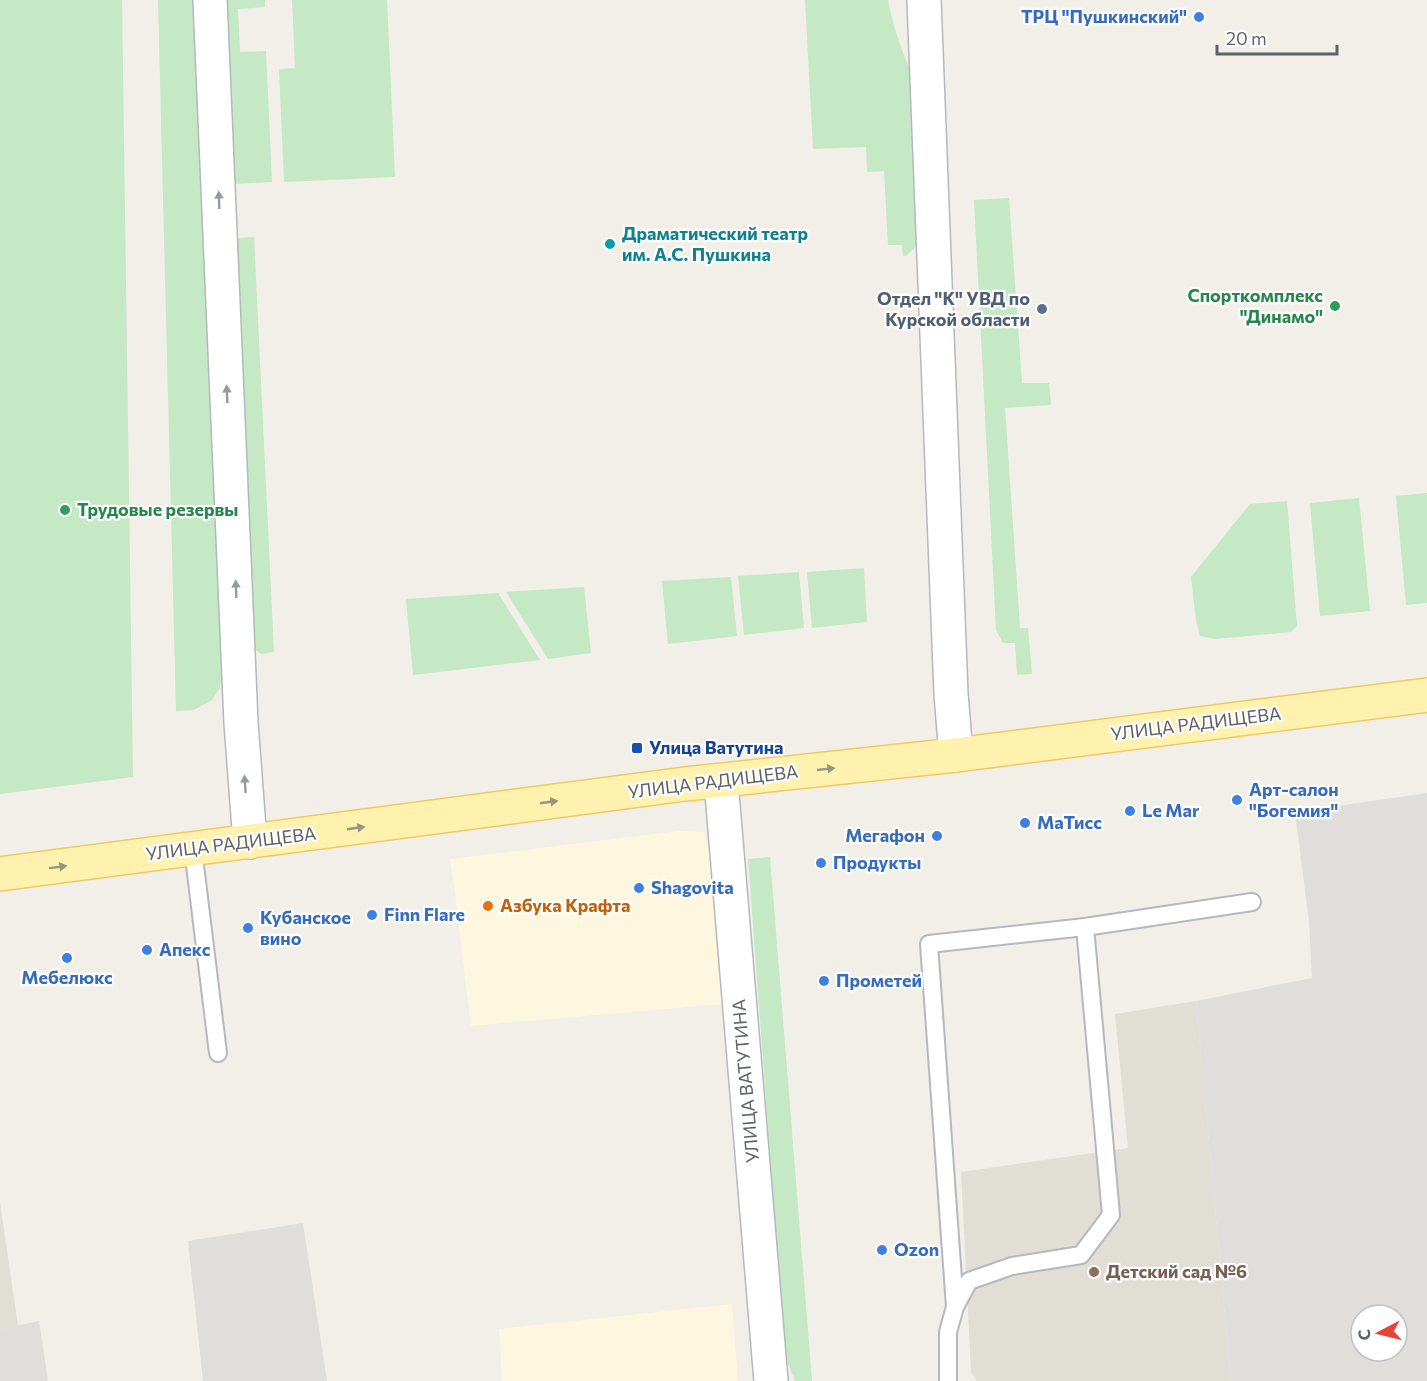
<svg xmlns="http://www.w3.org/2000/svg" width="1427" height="1381" font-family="Commissioner,sans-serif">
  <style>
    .commercial { fill: #fef7e0 }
    .industrial { fill: #e0deda; fill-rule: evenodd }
    .education { fill: #e1ded6 }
    .green { fill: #c5e8c5 }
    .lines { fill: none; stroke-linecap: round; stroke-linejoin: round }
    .service-casing { stroke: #b5b8bc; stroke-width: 20 }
    .minor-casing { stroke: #b5b8bc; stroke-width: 36 }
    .tertiary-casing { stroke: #b5b8bc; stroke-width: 36 }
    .primary-casing { stroke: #f2c960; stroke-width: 36 }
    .service { stroke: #fff; stroke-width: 16 }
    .minor { stroke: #fff; stroke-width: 33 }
    .tertiary { stroke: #fff; stroke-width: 33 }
    .primary { stroke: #fff2af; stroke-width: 33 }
    .oneway { fill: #979a9d }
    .oneway2 { fill: #979581 }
    .shop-dot { fill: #3f7fe0; stroke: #fff; stroke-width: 2 }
    .culture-dot { fill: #0f9aa8; stroke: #fff; stroke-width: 2 }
    .leisure-dot { fill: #2e9e5b; stroke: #fff; stroke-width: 2 }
    .service-dot { fill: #5c6f8a; stroke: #fff; stroke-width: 2 }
    .transit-dot { fill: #1a4fb4; stroke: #fff; stroke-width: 2 }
    .food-dot { fill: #e8710a; stroke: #fff; stroke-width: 2 }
    .education-dot { fill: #8d6e63; stroke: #fff; stroke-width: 2 }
    .labels { text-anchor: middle; stroke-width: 4.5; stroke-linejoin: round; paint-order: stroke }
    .shop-label { font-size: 18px; font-weight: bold; fill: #366cbe; stroke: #fff; text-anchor: start }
    .culture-label { font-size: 18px; font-weight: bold; fill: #0d838f; stroke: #fff; text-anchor: start }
    .leisure-label { font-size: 18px; font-weight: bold; fill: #27864d; stroke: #fff; text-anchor: end }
    .service-label { font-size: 18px; font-weight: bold; fill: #4e5e75; stroke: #fff; text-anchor: end }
    .street-label { font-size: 18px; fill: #5f6368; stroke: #fff }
    .transit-label { font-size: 18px; font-weight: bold; fill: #164399; stroke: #fff; text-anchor: start }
    .food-label { font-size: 18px; font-weight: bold; fill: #c56008; stroke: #fff; text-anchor: start }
    .education-label { font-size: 18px; font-weight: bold; fill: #785e54; stroke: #fff; text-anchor: start }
  </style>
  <rect width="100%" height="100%" fill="#f1efe8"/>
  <g class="commercial">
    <polygon points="679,831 704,832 714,872 722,1004 471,1026 455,893 450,859"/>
    <polygon points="732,1304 738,1381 502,1381 499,1329"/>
  </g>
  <g class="industrial">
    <path d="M1427 793V1381H1231L1196 1001 1312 978 1309 922 1295 812ZM1361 1315H1397V1351H1361Z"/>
    <polygon points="303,1223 327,1381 203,1381 188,1241"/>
    <polygon points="39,1321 48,1381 0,1381 0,1329"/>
  </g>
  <g class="education">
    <polygon points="1196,1001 1231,1381 977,1381 971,1372 961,1172 1128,1148 1115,1014"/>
    <polygon points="0,1202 18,1326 0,1329"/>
  </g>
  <g class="green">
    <polygon points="0,0 122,0 133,777 0,794"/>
    <polygon points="158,0 195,0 222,668 220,688 212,700 194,710 176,711"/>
    <polygon points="226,0 265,0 265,7 238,9 240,52 266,51 272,182 233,184"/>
    <polygon points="292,0 387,0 395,177 284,182 279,69 295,68"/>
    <path d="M805 0H888C893 26 901 50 912 74L919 243 906 256H903L902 245H888L884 171 867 172 866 147 813 149Z"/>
    <polygon points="1009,198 1022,383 1049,383 1051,405 1005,408 1020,628 1028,628 1032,674 1017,675 1015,643 1003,643 996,630 974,200"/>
    <polygon points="254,237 274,652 261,654 254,649 236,238"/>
    <polygon points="1427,493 1427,603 1406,605 1396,496"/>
    <polygon points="1359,498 1370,611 1320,616 1310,503"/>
    <polygon points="1287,501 1297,626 1291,632 1215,639 1200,636 1196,620 1191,577 1250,504"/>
    <polygon points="864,568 867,622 812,628 807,572"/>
    <polygon points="799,572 804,628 744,635 738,576"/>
    <polygon points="731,577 737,636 668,644 662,581"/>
    <polygon points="584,587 591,653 548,659 506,592"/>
    <polygon points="498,593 540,660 413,675 406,599"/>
    <polygon points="770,857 812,1381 795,1381 788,1364 783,1326 748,859"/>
  </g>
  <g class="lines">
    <defs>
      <g id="service">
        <polyline points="193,849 218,1053"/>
        <polyline points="955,1307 929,944 1085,927"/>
        <polyline points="948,1381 948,1332 955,1307 969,1281 1012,1266 1081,1255 1111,1215 1085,927 1252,902"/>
      </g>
      <g id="minor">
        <polyline points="210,0 241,723 250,842"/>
        <polyline points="924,0 951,694 956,755"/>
      </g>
      <polyline id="tertiary" points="721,781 771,1381"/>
      <polyline id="primary" points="0,874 685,784 956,755 1427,695"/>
    </defs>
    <use href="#service" class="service-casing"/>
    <use href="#minor" class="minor-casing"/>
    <use href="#tertiary" class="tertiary-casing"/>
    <use href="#primary" class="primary-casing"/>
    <use href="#service" class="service"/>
    <use href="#minor" class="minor"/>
    <use href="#tertiary" class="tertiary"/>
    <use href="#primary" class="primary"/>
  </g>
  <defs><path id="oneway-solid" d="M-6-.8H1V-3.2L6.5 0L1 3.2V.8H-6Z" transform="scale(1.5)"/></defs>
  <g class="oneway">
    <use href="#oneway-solid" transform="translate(219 200) rotate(-92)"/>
    <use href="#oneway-solid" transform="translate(227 394) rotate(-92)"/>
    <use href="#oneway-solid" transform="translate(236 589) rotate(-92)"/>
    <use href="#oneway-solid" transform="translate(245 784) rotate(-94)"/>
  </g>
  <g class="oneway2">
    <use href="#oneway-solid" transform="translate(826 769) rotate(-6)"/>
    <use href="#oneway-solid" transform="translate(549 802) rotate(-8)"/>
    <use href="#oneway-solid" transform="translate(356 828) rotate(-8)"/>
    <use href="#oneway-solid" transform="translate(58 867) rotate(-7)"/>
  </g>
  <g class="shop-dot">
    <circle cx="1199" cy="17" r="6"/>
    <circle cx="1237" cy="800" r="6"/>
    <circle cx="1130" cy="811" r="6"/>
    <circle cx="1025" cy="823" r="6"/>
    <circle cx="937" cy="836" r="6"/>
    <circle cx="821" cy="863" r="6"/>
    <circle cx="639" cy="888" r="6"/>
    <circle cx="372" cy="915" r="6"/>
    <circle cx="248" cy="928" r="6"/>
    <circle cx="147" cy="950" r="6"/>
    <circle cx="67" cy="958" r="6"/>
    <circle cx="824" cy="981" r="6"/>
    <circle cx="882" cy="1250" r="6"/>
  </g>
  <circle class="culture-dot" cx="610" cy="244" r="6"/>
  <g class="leisure-dot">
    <circle cx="1335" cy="306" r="6"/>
    <circle cx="65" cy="510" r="6"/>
  </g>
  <circle class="service-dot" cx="1042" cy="309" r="6"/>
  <rect class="transit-dot" x="631" y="742" width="12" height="12" rx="3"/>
  <circle class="food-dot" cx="488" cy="906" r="6"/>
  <circle class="education-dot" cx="1094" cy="1272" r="6"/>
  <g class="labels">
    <g class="shop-label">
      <text x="1187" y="23" text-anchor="end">ТРЦ "Пушкинский"</text>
      <text x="1249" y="796">Арт-салон<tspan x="1249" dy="21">"Богемия"</tspan></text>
      <text x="1142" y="817">Le Mar</text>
      <text x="1037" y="829">МаТисс</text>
      <text x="925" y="842" text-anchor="end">Мегафон</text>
      <text x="833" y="869">Продукты</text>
      <text x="651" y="894">Shagovita</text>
      <text x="384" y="921">Finn Flare</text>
      <text x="260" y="924">Кубанское<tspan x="260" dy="21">вино</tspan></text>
      <text x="159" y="956">Апекс</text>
      <text x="67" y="984" text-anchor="middle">Мебелюкс</text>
      <text x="836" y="987">Прометей</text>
      <text x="894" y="1256">Ozon</text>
    </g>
    <g class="culture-label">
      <text x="622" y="240">Драматический театр<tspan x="622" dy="21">им. А.С. Пушкина</tspan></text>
    </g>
    <g class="leisure-label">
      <text x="1323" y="302">Спорткомплекс<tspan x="1323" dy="21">"Динамо"</tspan></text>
      <text x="77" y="516" text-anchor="start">Трудовые резервы</text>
    </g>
    <g class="service-label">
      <text x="1030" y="305">Отдел "К" УВД по<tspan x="1030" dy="21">Курской области</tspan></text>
    </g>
    <g class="street-label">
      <text transform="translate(1196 724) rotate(-7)" y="6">УЛИЦА РАДИЩЕВА</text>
      <text transform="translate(713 782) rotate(-7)" y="6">УЛИЦА РАДИЩЕВА</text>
      <text transform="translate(231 844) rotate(-7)" y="6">УЛИЦА РАДИЩЕВА</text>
      <text transform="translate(746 1081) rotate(-95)" y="6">УЛИЦА ВАТУТИНА</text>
    </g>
    <g class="transit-label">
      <text x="649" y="754">Улица Ватутина</text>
    </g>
    <g class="food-label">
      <text x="500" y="912">Азбука Крафта</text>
    </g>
    <g class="education-label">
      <text x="1106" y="1278">Детский сад №6</text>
    </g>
  </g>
  <g transform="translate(1379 1333) rotate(263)"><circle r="28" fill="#ffffff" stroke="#bfc1c3" stroke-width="1.5"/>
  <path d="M0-4.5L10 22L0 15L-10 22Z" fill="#ea4335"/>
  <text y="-9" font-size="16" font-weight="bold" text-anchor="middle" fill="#5f6368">С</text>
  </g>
  <path d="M1217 45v9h120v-9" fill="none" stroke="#5f6368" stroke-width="3"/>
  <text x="1226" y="45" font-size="18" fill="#5f6368" stroke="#ffffff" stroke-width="4.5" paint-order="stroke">20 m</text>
</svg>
